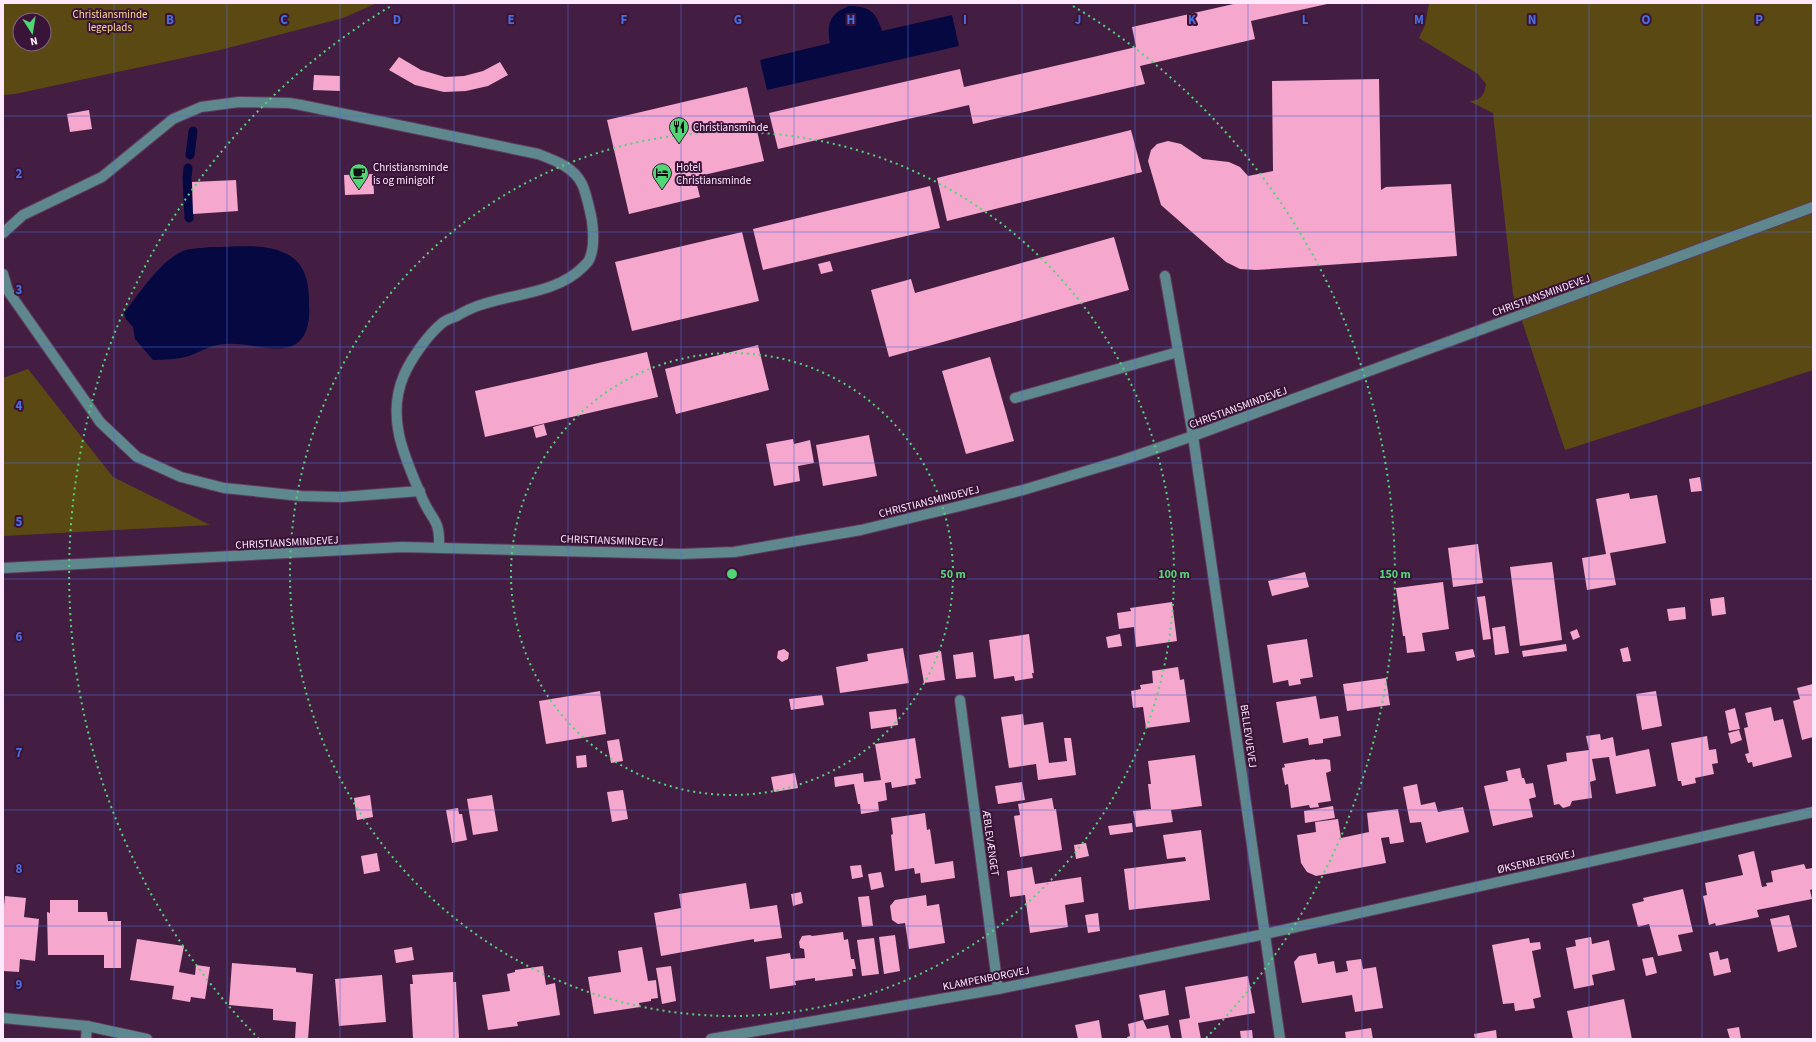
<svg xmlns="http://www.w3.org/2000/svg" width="1816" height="1042" font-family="'Source Sans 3',sans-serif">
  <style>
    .green { fill: #5b4914; fill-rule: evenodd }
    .water { fill: #060941 }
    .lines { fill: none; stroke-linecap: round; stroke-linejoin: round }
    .stream { stroke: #060941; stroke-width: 9 }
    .building { fill: #f5a7cd }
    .minor-casing { stroke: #5e3b5c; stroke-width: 12 }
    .minor { stroke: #5f878e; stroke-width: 10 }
    .grid { fill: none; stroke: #4a6ddf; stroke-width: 1; stroke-opacity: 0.55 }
    .ring { fill: none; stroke: #50d674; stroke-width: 2; stroke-dasharray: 2 4 }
    .labels { text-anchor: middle; stroke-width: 4; stroke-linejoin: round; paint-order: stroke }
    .park-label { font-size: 11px; fill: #fdde8d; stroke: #391338 }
    .poi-label { font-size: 11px; fill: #feeafc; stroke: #391338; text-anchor: start }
    .street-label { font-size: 11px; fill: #feeafc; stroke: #391338 }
    .grid-label { font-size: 13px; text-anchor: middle; font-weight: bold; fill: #4a6ddf; stroke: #391338; stroke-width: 4; stroke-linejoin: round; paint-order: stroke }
    .centre { fill: #50d674; stroke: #391338; stroke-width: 2 }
    .ring-label { font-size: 12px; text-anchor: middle; font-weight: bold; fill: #50d674; stroke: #391338; stroke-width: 4; stroke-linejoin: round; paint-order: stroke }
  </style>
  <rect width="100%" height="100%" fill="#441e42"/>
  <g class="green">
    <path d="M3 3H377L343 18 220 50 15 94 3 95ZM20 20H44V44H20Z"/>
    <path d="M1429 3H1813V370L1565 450 1513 294 1493 113 1469 101C1480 101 1485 95 1486 84L1478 74 1419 38 1425 25Z"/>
    <polygon points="28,369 113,477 210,525 3,536 3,378"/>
  </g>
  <g class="water">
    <path d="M849 6C870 6 876 12 882 31L952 15 959 46 767 90 760 60 830 43C826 24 830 13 849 6Z"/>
    <path d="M211 247C245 247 297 238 307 281 309 289 309 298 309 306 310 319 308 336 296 344 279 355 247 342 227 344 211 344 203 351 189 356 178 359 165 360 153 360L135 339 133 327 126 319 124 313C139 294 160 261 183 251 191 248 202 248 211 247Z"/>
  </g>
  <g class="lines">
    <g class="stream">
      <polyline points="190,155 193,131"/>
      <polyline points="188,168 187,178 189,218"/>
    </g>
  </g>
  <g class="building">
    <polygon points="1238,3 1327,4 1251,21 1255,39 1140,66 1145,84 973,124 969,105 778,149 769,113 960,69 964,87 1136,47 1132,27"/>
    <polygon points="399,57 421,70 445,77 464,76 483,71 500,62 508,75 488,86 466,91 444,92 415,85 389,70"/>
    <polygon points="314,75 340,76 340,91 313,90"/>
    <polygon points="1379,79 1381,190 1386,187 1451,184 1457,256 1256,270 1240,269 1226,262 1161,205 1148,161 1151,150 1157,144 1168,141 1181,144 1203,159 1229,162 1240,167 1248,176 1273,171 1272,81"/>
    <polygon points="747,87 764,161 695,177 700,197 629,214 607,120"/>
    <polygon points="89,110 92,129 70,132 67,114"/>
    <polygon points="1131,130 1142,172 947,221 937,178"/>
    <polygon points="373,174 374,194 345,195 344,175"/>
    <polygon points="236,180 238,211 193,214 192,182"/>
    <polygon points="930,186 940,228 763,270 753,229"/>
    <polygon points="742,232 759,301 632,331 615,262"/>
    <polygon points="1114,237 1129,290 889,357 871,290 911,279 915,293"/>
    <polygon points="830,261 833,271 821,274 818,264"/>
    <polygon points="758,345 769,390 676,414 665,369"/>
    <polygon points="647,352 658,397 485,437 475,391"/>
    <polygon points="990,357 1014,441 966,454 942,371"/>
    <polygon points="544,424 547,435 536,438 533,427"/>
    <polygon points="869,435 877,476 823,486 816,445"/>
    <polygon points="793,439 794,444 810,440 814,463 798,466 800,481 774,486 766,444"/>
    <polygon points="1700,477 1702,491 1691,492 1689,479"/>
    <polygon points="1629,493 1630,499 1657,495 1666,543 1610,553 1616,585 1587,590 1582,558 1606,554 1596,499"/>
    <polygon points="1478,544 1483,583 1453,587 1448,548"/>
    <polygon points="1552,562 1562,640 1520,646 1510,567"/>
    <polygon points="1305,572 1309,587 1272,596 1268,581"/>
    <polygon points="1443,582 1449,629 1422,633 1425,651 1407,653 1405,636 1403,636 1396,588"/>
    <polygon points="1485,596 1491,639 1483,640 1477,597"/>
    <polygon points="1724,597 1726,614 1712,616 1710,599"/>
    <polygon points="1172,602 1177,641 1136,647 1134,627 1119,629 1117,613 1131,611 1130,608"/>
    <polygon points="1685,607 1686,619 1669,621 1667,609"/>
    <polygon points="1505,626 1509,653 1495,655 1492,628"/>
    <polygon points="1577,629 1580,637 1573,640 1570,632"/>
    <polygon points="1029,634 1034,673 1032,673 1033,678 1015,681 1014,676 994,679 989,640"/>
    <polygon points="1120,634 1122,646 1108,648 1106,637"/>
    <polygon points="1307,639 1313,677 1300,679 1301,684 1289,686 1288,680 1273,683 1267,645"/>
    <polygon points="1566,644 1567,651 1523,657 1522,651"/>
    <polygon points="1628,647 1631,661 1623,662 1620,649"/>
    <polygon points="903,648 909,683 840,693 836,667 868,661 867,654"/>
    <polygon points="784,649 789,653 788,659 782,662 777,658 778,651"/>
    <polygon points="1473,649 1475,657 1457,661 1455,652"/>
    <polygon points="941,651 945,680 924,683 919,655"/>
    <polygon points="973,652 976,677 956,679 953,655"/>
    <polygon points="1178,667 1180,680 1184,679 1190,722 1146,728 1143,707 1133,708 1131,691 1141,689 1140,685 1153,683 1152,671"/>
    <polygon points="1386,678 1390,705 1347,711 1343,684"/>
    <polygon points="1813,684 1813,737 1802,740 1793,701 1800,699 1797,688"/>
    <polygon points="600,691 606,734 546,744 539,701"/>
    <polygon points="1656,691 1662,726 1642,730 1636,694"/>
    <polygon points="822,695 824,705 791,710 789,699"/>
    <polygon points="1316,696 1320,719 1338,716 1341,736 1323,739 1323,743 1309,745 1308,738 1283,743 1276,702"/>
    <polygon points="1771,707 1774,721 1783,719 1792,757 1753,767 1752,762 1748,763 1745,754 1749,753 1744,728 1748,727 1745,713"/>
    <polygon points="1735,708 1740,729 1729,731 1725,711"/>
    <polygon points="896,709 898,725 871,729 869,712"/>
    <polygon points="1023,714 1024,725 1043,722 1049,763 1067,761 1064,738 1071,738 1076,775 1038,780 1036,764 1009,768 1001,717"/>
    <polygon points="1739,730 1742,740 1731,744 1728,733"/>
    <polygon points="1600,734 1601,740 1613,737 1616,756 1649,749 1656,786 1616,794 1609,757 1592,759 1596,780 1590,782 1592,798 1572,801 1570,806 1563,808 1559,804 1554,805 1547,765 1567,761 1566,753 1589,750 1586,736"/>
    <polygon points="1707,736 1709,750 1716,749 1718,763 1712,764 1714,774 1695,778 1696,783 1682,786 1681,781 1678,781 1671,743"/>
    <polygon points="915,738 921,778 915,779 916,784 892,788 891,782 885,783 887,800 878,802 879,811 861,814 860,804 858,804 854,784 835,787 834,777 863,773 864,782 881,780 875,744"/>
    <polygon points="619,739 623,761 611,763 607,741"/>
    <polygon points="586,755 587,767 577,768 576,756"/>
    <polygon points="1195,755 1202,806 1171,810 1173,822 1136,827 1133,811 1151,809 1148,784 1151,784 1148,761"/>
    <polygon points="1315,759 1315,760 1326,759 1330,760 1331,771 1326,773 1331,801 1318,803 1319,807 1310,808 1309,805 1291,808 1288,784 1285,785 1282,768 1285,767 1284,764"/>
    <polygon points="1520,768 1522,778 1524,778 1526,784 1533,783 1536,797 1529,799 1533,817 1493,826 1484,786 1508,781 1506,771"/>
    <polygon points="795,773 798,788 774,792 771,777"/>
    <polygon points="1022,782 1025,800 998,804 995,786"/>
    <polygon points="1417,784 1421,805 1435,802 1438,812 1463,807 1469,832 1426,843 1421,822 1410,823 1403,787"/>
    <polygon points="623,790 628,819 612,822 607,792"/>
    <polygon points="370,795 373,817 357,820 354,798"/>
    <polygon points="492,795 498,831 473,835 467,799"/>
    <polygon points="1052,798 1054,809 1056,809 1062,850 1020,857 1014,816 1020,815 1018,804"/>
    <polygon points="1333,806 1335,818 1305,823 1304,811"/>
    <polygon points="458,808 459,814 462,814 467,840 452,843 446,810"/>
    <polygon points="1398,809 1404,842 1390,844 1389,837 1381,838 1386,863 1316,876 1307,872 1301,863 1297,835 1316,832 1315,822 1338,819 1341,838 1369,832 1367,813"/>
    <polygon points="925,813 927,830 930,829 935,864 953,861 955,878 921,883 920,873 915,874 914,868 895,871 891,835 893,834 891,818"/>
    <polygon points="1132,823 1133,832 1110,835 1108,826"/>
    <polygon points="1201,830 1210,900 1129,910 1124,869 1186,861 1185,857 1167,859 1163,835"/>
    <polygon points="1086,843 1089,856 1076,859 1074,845"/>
    <polygon points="1754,851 1762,887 1767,886 1766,883 1773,882 1771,871 1804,864 1806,869 1813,868 1813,889 1810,890 1812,899 1757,910 1759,917 1716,926 1715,923 1709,925 1703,896 1707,895 1705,883 1743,875 1738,855"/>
    <polygon points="377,853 380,871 364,874 361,856"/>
    <polygon points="861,865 863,877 852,879 850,866"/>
    <polygon points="1032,867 1035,884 1081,877 1084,902 1065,905 1068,927 1030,933 1025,895 1010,897 1007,871"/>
    <polygon points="881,872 884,887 871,890 868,874"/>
    <polygon points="746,883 750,909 777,905 782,938 754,942 754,939 661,956 654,913 681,908 679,894"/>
    <polygon points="1683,889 1693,932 1678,935 1682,951 1658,956 1649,924 1638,927 1632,904 1644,901 1643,898"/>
    <polygon points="801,892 803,903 793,906 791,894"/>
    <polygon points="926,895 927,906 939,904 945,943 909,949 905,923 898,924 892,920 890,906 895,900"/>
    <polygon points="5,896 26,898 24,917 39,919 35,961 20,959 19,972 3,971 3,916"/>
    <polygon points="869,896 873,926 862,927 858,897"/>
    <polygon points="50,900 78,900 78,912 107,912 108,921 121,921 121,968 104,968 104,955 48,955 47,912 50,913"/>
    <polygon points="1098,913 1100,931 1088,933 1085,915"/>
    <polygon points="1789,915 1797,947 1778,952 1770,919"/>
    <polygon points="843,932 844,940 848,939 851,959 854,959 856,969 852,969 853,976 815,981 815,978 795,981 796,985 770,989 766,957 790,953 791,959 805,958 804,949 800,948 799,942 802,936 810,935 812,936"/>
    <polygon points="895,935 900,971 884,974 879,937"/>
    <polygon points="1591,937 1592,944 1609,940 1615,970 1592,975 1594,985 1574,989 1566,948 1576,946 1575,940"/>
    <polygon points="874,938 879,974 862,976 857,940"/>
    <polygon points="1529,938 1530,943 1540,942 1541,949 1532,951 1541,997 1533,999 1535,1008 1515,1011 1514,1003 1503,1004 1492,945"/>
    <polygon points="137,939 184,946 179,972 195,975 196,965 210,967 205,999 191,997 190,1002 172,999 174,986 130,980"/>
    <polygon points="412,947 414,960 396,963 394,950"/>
    <polygon points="642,947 648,981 656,980 658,998 651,999 651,1001 639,1003 640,1007 594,1014 588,977 621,972 618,951"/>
    <polygon points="1718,951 1720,960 1728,958 1731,972 1714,976 1709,953"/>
    <polygon points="1316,953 1318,964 1334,961 1336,973 1348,971 1346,961 1361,959 1363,969 1376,967 1383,1008 1355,1012 1352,995 1302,1003 1294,962 1299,956"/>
    <polygon points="1653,957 1657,973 1646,976 1642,959"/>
    <polygon points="232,963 296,968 296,972 313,974 308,1039 295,1039 296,1022 273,1020 273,1009 229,1005"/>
    <polygon points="543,966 546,985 555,983 560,1015 517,1022 518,1026 488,1030 482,995 510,991 507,974 515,972 515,970"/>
    <polygon points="671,966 676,1001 662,1004 656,968"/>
    <polygon points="453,972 453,982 456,982 459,1038 413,1039 410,984 413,984 412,975"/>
    <polygon points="382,975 386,1022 339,1026 335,979"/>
    <polygon points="1248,976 1255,1013 1198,1023 1201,1039 1182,1039 1179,1020 1190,1018 1185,987"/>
    <polygon points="1165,990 1169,1015 1144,1020 1139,995"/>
    <polygon points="1624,999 1632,1039 1573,1039 1567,1011"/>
    <polygon points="1099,1020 1102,1039 1078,1039 1075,1025"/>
    <polygon points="1143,1020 1147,1029 1168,1025 1171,1039 1128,1039 1127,1037 1130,1036 1128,1024"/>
    <polygon points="1739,1027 1741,1039 1730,1039 1727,1029"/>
    <polygon points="1371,1028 1373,1039 1346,1039 1345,1032"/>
    <polygon points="1252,1030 1253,1039 1241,1039 1240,1031"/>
    <polygon points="1496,1030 1497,1039 1475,1039 1474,1034"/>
  </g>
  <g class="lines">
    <defs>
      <g id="minor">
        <path d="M3 233 23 215 102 177 173 119 201 107 239 102 289 103 301 105 538 154C554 160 574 167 582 184 585 190 587 199 589 207 593 221 596 246 589 260 588 263 584 265 583 267 554 296 506 293 470 309 466 311 461 313 457 316 452 318 445 320 441 324 427 336 411 359 404 375 385 419 406 460 423 500 433 522 440 519 439 547"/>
        <polyline points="3,274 8,291 100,422 137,457 181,477 224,488 301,496 341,497 420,491"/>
        <polyline points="1165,276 1193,436 1280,1039"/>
        <polyline points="1015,398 1178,352"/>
        <polyline points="3,568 402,547 681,554 734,552 861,530 956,507 1023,490 1123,460 1193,436 1813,207"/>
        <polyline points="960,700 998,989"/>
        <polyline points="3,1018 87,1026 147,1039"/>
        <polyline points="86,1039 87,1026"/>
        <polyline points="711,1039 998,989 1265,934 1813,812"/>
      </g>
    </defs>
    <use href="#minor" class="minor-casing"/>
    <use href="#minor" class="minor"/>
  </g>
  <path class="grid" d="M114 3V1039M227 3V1039M340 3V1039M454 3V1039M568 3V1039M681 3V1039M794 3V1039M908 3V1039M1022 3V1039M1135 3V1039M1248 3V1039M1362 3V1039M1476 3V1039M1589 3V1039M1702 3V1039M3 116H1813M3 232H1813M3 347H1813M3 463H1813M3 579H1813M3 695H1813M3 810H1813M3 926H1813"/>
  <g class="ring">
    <circle cx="732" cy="574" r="221"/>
    <circle cx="732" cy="574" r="442"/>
    <path d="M259 1039A663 663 0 0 1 391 6M1073 6A663 663 0 0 1 1205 1039"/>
  </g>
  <defs>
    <symbol id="restaurant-pin" viewBox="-11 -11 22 30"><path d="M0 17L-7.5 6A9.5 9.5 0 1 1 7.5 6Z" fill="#50d674" stroke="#391338"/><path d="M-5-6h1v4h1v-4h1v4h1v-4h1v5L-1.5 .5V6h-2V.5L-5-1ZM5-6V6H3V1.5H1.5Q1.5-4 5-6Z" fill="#111"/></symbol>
    <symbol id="cafe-pin" viewBox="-11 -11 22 30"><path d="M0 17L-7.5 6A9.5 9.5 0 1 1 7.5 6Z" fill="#50d674" stroke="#391338"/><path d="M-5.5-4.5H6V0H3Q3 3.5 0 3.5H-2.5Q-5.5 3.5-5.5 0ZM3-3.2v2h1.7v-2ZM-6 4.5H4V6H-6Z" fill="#111"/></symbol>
    <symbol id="hotel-pin" viewBox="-11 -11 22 30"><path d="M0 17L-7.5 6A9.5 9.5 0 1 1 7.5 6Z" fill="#50d674" stroke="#391338"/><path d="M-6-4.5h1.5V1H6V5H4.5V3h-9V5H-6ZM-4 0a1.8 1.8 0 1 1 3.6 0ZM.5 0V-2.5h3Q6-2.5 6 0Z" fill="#111"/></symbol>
  </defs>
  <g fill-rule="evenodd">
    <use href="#restaurant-pin" x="668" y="116" width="22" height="30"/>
    <use href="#cafe-pin" x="348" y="162" width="22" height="30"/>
    <use href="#hotel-pin" x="651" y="162" width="22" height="30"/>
  </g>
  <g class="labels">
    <g class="park-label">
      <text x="110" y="18">Christiansminde<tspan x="110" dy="13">legeplads</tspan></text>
    </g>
    <g class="poi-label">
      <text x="693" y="131">Christiansminde</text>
      <text x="373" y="171">Christiansminde<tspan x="373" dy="13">is og minigolf</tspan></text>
      <text x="676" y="171">Hotel<tspan x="676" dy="13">Christiansminde</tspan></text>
    </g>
    <g class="street-label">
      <text transform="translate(1541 295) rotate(-20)" y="4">CHRISTIANSMINDEVEJ</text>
      <text transform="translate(1238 407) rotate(-20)" y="4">CHRISTIANSMINDEVEJ</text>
      <text transform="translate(929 501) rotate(-14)" y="4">CHRISTIANSMINDEVEJ</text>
      <text transform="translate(612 540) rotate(2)" y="4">CHRISTIANSMINDEVEJ</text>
      <text transform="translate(287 542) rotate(-3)" y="4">CHRISTIANSMINDEVEJ</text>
      <text transform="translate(1249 736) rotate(82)" y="4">BELLEVUEVEJ</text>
      <text transform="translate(991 843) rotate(82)" y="4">ÆBLEVÆNGET</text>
      <text transform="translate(1536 861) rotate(-12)" y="4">ØKSENBJERGVEJ</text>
      <text transform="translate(986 978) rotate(-11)" y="4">KLAMPENBORGVEJ</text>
    </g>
  </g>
  <g class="grid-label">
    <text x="170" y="24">B</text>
    <text x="284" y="24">C</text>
    <text x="397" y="24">D</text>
    <text x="511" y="24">E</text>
    <text x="624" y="24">F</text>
    <text x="738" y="24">G</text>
    <text x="851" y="24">H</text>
    <text x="965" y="24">I</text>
    <text x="1078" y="24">J</text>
    <text x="1192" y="24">K</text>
    <text x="1305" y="24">L</text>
    <text x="1419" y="24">M</text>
    <text x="1532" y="24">N</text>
    <text x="1646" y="24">O</text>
    <text x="1759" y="24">P</text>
    <text x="19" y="178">2</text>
    <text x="19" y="294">3</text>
    <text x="19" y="410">4</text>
    <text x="19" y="526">5</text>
    <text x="19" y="641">6</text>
    <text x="19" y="757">7</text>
    <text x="19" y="873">8</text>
    <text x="19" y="989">9</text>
  </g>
  <circle cx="732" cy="574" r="6" class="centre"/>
  <g class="ring-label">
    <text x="953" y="578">50 m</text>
    <text x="1174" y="578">100 m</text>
    <text x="1395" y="578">150 m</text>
  </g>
  <rect width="1816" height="1042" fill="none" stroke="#feeafc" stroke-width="8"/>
  <g transform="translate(32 32) rotate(168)"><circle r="19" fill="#391338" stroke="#886986"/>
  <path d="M0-3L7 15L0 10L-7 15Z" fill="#50d674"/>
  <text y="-6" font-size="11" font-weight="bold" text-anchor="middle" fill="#feeafc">N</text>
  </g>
</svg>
